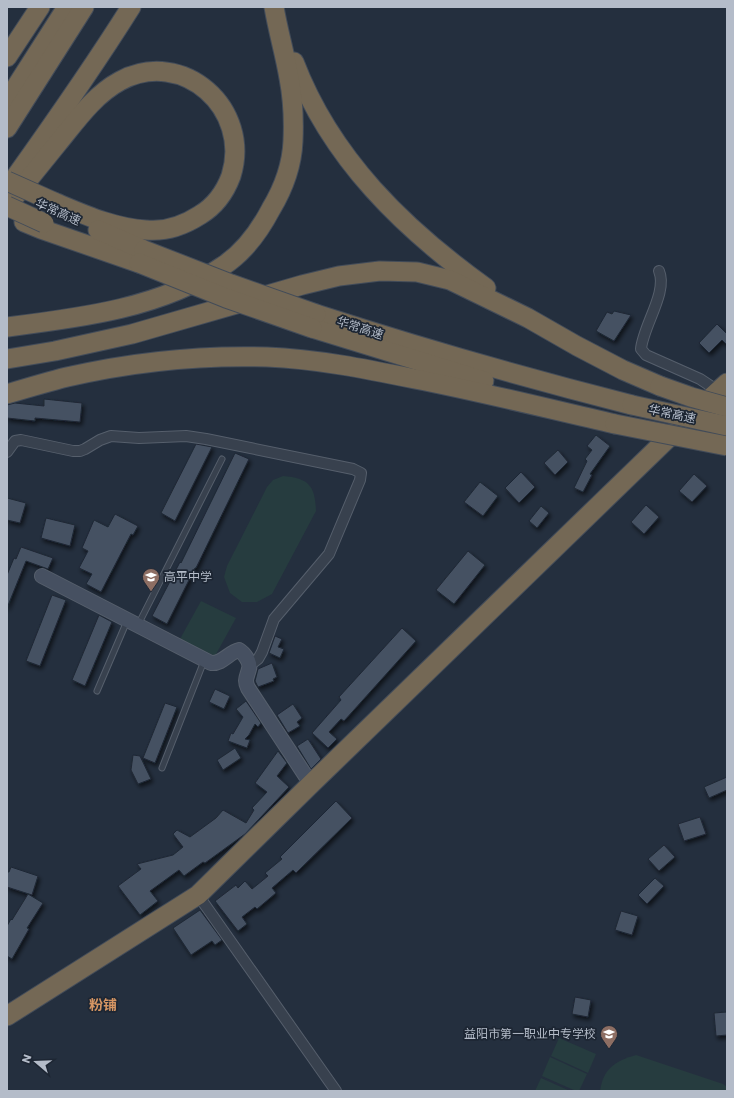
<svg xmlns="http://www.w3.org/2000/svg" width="734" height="1098" font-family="Poppins,'Noto Sans SC',sans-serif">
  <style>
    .green { fill: #263c3f }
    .building { fill: #455162; stroke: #1f2835; filter: url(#shadow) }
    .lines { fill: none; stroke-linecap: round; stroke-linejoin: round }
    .lane-casing { stroke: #565f6c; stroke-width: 7 }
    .street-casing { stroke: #565f6c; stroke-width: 12 }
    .secondary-casing { stroke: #565f6c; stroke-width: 16 }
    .highway-casing { stroke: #434c59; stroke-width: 21 }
    .lane { stroke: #38414e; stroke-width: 5 }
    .street { stroke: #38414e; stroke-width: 10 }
    .secondary { stroke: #465061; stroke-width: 14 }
    .highway { stroke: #746855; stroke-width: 19 }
    .highway-bridge-casing { stroke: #434c59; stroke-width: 21; stroke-linecap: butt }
    .highway-bridge { stroke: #746855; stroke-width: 19 }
    .labels { text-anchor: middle; stroke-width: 3.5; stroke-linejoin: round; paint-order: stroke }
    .street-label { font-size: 12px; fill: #b4bcc9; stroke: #1d2633 }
    .poi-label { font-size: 12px; fill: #b4bcc9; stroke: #1d2633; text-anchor: start }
    .quarter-label { font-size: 14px; font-weight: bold; fill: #d59563; stroke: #1d2633 }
  </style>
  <defs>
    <filter id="shadow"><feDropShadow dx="2" dy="3" stdDeviation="2" flood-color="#0009"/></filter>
  </defs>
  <rect width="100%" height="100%" fill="#242f3e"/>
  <g class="green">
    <path d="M283 476C309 478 315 486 316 511L272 594 257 602H242L230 593 224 577 227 566 267 487 273 480Z"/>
    <polygon points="201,601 236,618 215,656 180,639"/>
    <polygon points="559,1038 596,1054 588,1073 551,1056"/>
    <path d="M636 1055 723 1084 727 1087V1091H600C603 1069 615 1061 636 1055Z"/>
    <polygon points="550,1057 587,1074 579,1091 576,1091 542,1076"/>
    <polygon points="541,1078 570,1091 535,1091"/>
  </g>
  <g class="building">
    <polygon points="614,311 631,315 614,341 596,331 607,312 612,314"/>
    <polygon points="717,324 727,334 727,345 722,340 709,353 699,343"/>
    <polygon points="44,399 82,403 80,422 35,418 35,421 7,418 7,405 15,403 44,406"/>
    <polygon points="596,435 610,446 590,474 592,475 583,492 574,488 587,461 585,459 592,450 587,446"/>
    <polygon points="196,444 212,447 175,521 161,513"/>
    <polygon points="558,450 568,462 555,475 544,463"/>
    <polygon points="235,453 249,459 196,568 195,568 167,624 152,616 180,562 181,563"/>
    <polygon points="521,472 535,487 519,503 505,488"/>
    <polygon points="694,474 707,486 692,502 679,491"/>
    <polygon points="480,482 498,496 483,516 464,502"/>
    <polygon points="7,498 26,503 20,523 7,520"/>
    <polygon points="646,505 659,517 644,534 631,522"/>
    <polygon points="541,506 549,513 537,528 529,521"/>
    <polygon points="115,514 138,526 133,535 131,534 101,592 86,584 92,574 79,568 88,551 82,548 94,520 108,527"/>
    <polygon points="46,518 75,525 70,546 41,538"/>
    <polygon points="21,547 53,558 48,569 26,561 7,608 7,575 14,558 16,559"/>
    <polygon points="468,551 485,565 454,604 436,590"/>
    <polygon points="52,595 66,600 40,666 26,661"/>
    <polygon points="99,615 112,622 85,686 72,680"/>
    <polygon points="402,628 416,641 344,721 341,719 329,732 337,739 328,748 312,733 341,700 339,697"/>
    <polygon points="275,636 282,639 278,647 284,649 280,658 269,653"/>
    <polygon points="272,663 277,677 273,679 274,681 258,687 255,681 258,669"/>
    <polygon points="215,689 230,696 224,709 209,702"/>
    <polygon points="246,701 261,723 258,727 255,724 249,735 245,739 250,740 247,748 228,741 231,733 233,734 243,717 236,709"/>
    <polygon points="165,703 177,707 155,763 143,758"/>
    <polygon points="293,704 302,718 297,722 300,726 288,733 277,715"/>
    <polygon points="308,739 321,759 311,769 297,746"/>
    <polygon points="235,748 241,758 223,770 217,760"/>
    <polygon points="278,751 287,763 277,776 289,787 245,834 205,863 203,862 184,876 179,870 150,891 158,901 140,915 118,886 141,869 137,864 173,855 183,847 173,834 177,830 190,837 216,818 223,810 246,823 254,810 252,808 267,792 255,783"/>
    <polygon points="133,755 140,756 151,779 138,784 131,770"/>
    <polygon points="727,777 727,790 709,798 704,787"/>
    <polygon points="336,801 352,818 296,873 293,870 272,888 276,893 257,909 255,907 242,917 247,924 238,931 215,901 236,885 238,888 245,881 252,889 268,876 265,873 282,859 280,857"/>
    <polygon points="700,817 706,834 684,841 678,824"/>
    <polygon points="664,845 675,857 659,871 648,859"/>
    <polygon points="11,867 38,876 32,895 7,887 7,872 9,872"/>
    <polygon points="655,878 664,886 647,904 638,895"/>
    <polygon points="28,894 43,903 27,928 29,929 12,959 7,956 7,926 11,919 12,920"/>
    <polygon points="200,910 222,940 215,945 212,941 191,955 173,928"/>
    <polygon points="621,911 638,916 632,935 615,930"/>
    <polygon points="575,997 591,1000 588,1017 572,1014"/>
    <polygon points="727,1012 727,1035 716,1036 714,1013"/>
  </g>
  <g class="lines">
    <defs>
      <g id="lane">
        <polyline points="138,625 222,459"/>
        <polyline points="97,691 127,621"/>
        <polyline points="162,768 204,661"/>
      </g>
      <g id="street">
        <path d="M659 271C668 292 643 326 641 349L646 355 700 379 718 391 721 390"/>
        <polyline points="7,452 15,441 21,440 73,451 80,451 85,449 100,440 111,436 139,438 186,436 206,439 353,469 361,473 360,480 329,554 274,619 262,652 258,659 250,665"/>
        <polyline points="198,895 336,1091"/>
      </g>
      <path id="secondary" d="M42 576 211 663C223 664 229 652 239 650 244 653 251 662 249 669 247 677 244 680 248 688L311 784"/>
      <g id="highway">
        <polyline points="7,57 40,7"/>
        <path d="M294 62C331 159 404 229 486 288"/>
        <polyline points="7,101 67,7"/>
        <polyline points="7,128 84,7"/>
        <path d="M14 179C54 123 94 66 131 7"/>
        <path d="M7 206C24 185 41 164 58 143 76 121 94 95 120 81 183 47 252 109 231 176 225 192 215 206 200 215 183 226 166 232 146 230 113 228 83 214 54 202"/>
        <polyline points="24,222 41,229 139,263"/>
        <polyline points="98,230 144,250"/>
        <path d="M316 314C421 348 526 378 632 405"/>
        <path d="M7 327C79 318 162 308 223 266 243 253 260 230 271 209 283 189 292 165 293 141 294 119 293 99 289 78 285 54 278 31 274 7"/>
        <polyline points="312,328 484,381"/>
        <polyline points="7,359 55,351 132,334 302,285 339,276 380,271 417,272 450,280 528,318 577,346 623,370 660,386"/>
        <path d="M7 394C27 388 47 382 67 377 132 362 201 355 267 357 317 359 366 369 415 379 482 392 549 409 615 424"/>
        <polyline points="7,1016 198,895 311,784 694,413 727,383"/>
      </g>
    </defs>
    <use href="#lane" class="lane-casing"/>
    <use href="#street" class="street-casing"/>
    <use href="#secondary" class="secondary-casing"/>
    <use href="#highway" class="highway-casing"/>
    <use href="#lane" class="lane"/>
    <use href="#street" class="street"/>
    <use href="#secondary" class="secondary"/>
    <use href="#highway" class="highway"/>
    <defs>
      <g id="highway-bridge">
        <polyline points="7,181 54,202"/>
        <polyline points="7,206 44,223"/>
        <polyline points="144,250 231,284 316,314"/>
        <polyline points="139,263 226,298 312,328"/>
        <polyline points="660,386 691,397 727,407"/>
        <polyline points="632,405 727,426"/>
        <polyline points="615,424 727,446"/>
      </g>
    </defs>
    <use href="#highway-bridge" class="highway-bridge-casing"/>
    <use href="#highway-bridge" class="highway-bridge"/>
  </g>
  <defs>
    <symbol id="school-pin" viewBox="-11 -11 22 30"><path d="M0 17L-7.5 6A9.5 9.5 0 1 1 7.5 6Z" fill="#8d6e63" stroke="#1d2633"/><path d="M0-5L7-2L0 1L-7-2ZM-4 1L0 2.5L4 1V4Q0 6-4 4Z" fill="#fff"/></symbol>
  </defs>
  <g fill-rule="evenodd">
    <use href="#school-pin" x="141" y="567" width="20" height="27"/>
    <use href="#school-pin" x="599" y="1024" width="20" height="27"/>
  </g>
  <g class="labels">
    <g class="street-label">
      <text transform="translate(58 212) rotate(24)" y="4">华常高速</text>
      <text transform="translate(360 328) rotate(18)" y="4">华常高速</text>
      <text transform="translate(672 414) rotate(12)" y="4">华常高速</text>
    </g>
    <g class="poi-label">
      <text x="164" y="581">高平中学</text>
      <text x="596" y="1038" text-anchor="end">益阳市第一职业中专学校</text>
    </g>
    <g class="quarter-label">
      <text x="103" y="1010">粉铺</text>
    </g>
  </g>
  <rect width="734" height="1098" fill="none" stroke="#b4bcc9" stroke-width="16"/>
  <g transform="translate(36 1062) rotate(289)" stroke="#1d2633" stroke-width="3" paint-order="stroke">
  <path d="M0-3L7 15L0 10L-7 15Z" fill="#b4bcc9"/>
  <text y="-6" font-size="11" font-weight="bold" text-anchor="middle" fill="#b4bcc9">N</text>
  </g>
</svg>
